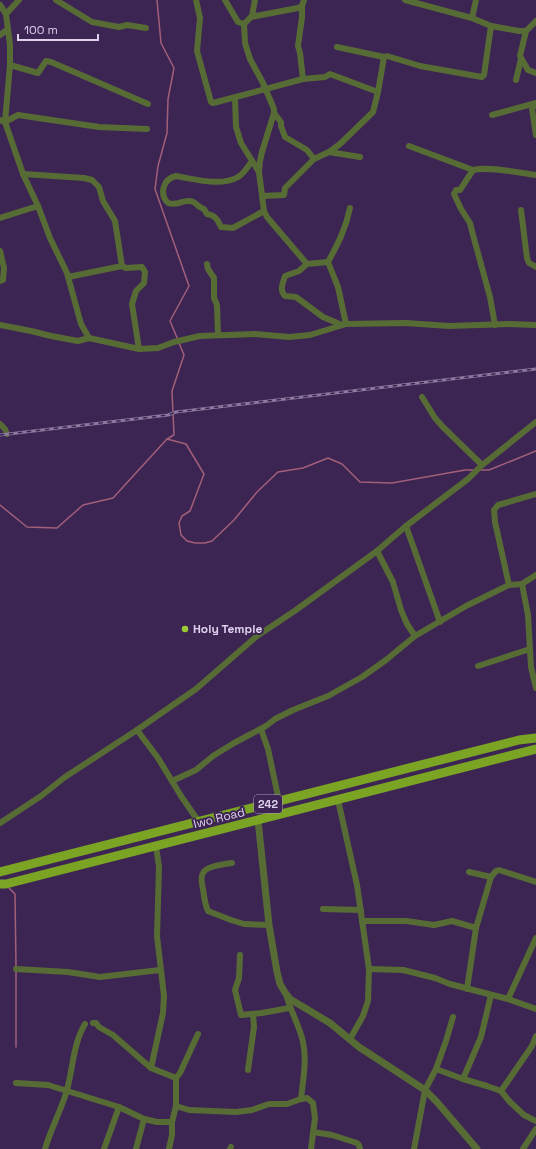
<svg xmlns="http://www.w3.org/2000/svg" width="536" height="1149" font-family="'Space Grotesk',sans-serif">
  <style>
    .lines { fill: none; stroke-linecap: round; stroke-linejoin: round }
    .stream { stroke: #a15f79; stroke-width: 1.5 }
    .minor { stroke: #576c35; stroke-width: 6 }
    .tertiary { stroke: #576c35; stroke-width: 7 }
    .primary { stroke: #7ba324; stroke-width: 9 }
    .rail-casing { stroke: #8d7aa0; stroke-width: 3 }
    .rail { stroke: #3d2553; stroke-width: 1.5; stroke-dasharray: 4.5; stroke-linecap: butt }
    .poi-dot { fill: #9acb34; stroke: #3d2553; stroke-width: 1.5 }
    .labels { text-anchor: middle; stroke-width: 4; stroke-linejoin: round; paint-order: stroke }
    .shield { fill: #3d2553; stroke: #ae9dc0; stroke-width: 1 }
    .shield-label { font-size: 11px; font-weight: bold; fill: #ded1ee }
    .poi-label { font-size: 12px; font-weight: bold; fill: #ded1ee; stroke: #3d2553; text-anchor: start }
    .street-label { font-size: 12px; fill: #ded1ee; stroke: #3d2553 }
  </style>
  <rect width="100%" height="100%" fill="#3d2553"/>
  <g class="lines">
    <g class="stream">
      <polyline points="157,0 161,43 174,68 168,99 167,133 158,166 155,189 189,286 170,321 178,340"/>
      <polyline points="167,439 174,435 172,391 184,355 179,343"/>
      <polyline points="479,470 489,470 536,451"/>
      <polyline points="0,505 27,527 57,528 83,505 113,498 167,439 186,444 204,474 190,511 182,516 179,523 181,535 187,541 195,543 205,543 212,541 234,520 257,492 278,472 303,468 328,458 342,464 360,482 392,483 465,470 473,470"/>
      <polyline points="9,888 15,894 16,967"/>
      <polyline points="16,971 16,1047"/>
    </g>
    <g class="minor">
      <polyline points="56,0 92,22 119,27 127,25 146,28"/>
      <polyline points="196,0 200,18 197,51 211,102 213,103 303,79 325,77 330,74 378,92"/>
      <polyline points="225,0 238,22 244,24 245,43 250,59 263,83 274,109 274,113 262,152 260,161 259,172 264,211 267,217 307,264 328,262 338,287 346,324"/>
      <polyline points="405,0 472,18 491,26 519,31 526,31"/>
      <polyline points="0,5 6,14 10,45 10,65 5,122 23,174 38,206 50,238 67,273 81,324 89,338"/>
      <polyline points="302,6 302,17 298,46 300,53 303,79"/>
      <polyline points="6,14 19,0"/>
      <polyline points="251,17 252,16 255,0"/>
      <polyline points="472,18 476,0"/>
      <polyline points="536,21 526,31 520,56 528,70 536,73"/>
      <polyline points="244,24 251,17 298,8 302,6 304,0"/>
      <polyline points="0,35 8,29"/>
      <polyline points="337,47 384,57"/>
      <polyline points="10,65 38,73 46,61 51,62 148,104"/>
      <polyline points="516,80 521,59"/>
      <polyline points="235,98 236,127 241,143 259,172"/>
      <polyline points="536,104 532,109 536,135"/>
      <polyline points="274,113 281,122 281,126 285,137 307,150 314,159"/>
      <polyline points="492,115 536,103"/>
      <polyline points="0,120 5,122 18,115 99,127 147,129"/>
      <polyline points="409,146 473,170"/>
      <polyline points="329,152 360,157"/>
      <path d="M252 161C248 166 244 174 238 177 221 187 194 179 176 176 163 179 159 194 168 203 178 206 182 200 190 201 196 201 198 208 204 209L207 214C215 215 218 220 221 227L233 228 264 211"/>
      <polyline points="23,174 84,178 92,180 99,187 103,201 115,221 122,266 126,268 142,267 145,272 144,283 136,291 132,304 139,349"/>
      <polyline points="262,196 284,195 285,188 314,159 329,152 340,144 373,112 378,92 384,57 387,56 420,66 482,77 484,75 491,26"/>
      <polyline points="521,210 527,258 529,263 536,267"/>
      <polyline points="0,218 38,206"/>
      <polyline points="0,251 4,268 3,280 0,281"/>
      <path d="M328 262C338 244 346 228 350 208"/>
      <polyline points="207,264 208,269 214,278 214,298 217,305 218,335"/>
      <path d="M307 264 299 271 285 276C283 283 279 290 285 296L296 297 323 317 342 325"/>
      <polyline points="68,277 122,266"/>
      <polyline points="0,325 31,331 51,336 78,341 89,338 139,349 158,348 174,342 200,336 255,334 289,337 310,335 346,324 406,323 449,326 509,324 536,325"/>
      <path d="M495 325 490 297 473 235 470 223 461 209 454 194 456 190H460L473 170C489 166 519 173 536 175"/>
      <polyline points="422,397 435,418 443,427 482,465"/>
      <polyline points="0,424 5,429 7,434"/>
      <polyline points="406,526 440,622"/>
      <polyline points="377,551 393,582 401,610 407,624 415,636"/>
      <polyline points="522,584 528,615 531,667 536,688"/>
      <polyline points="509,585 495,522 494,510 498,505 536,494"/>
      <polyline points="478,666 530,649"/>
      <polyline points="261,729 268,749 279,801"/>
      <polyline points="172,781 196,770 213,756 234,743 266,726 275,719 293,710 328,696 362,677 386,660 415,636 466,606 509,585 522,584 536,575"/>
      <polyline points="338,800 357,885 369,969 368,1001 363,1016 350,1039"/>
      <polyline points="199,822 181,796 158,758 137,730 196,689 257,636 296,610 377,551 406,526 468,479 481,466 536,422"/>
      <polyline points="0,823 41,796 65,777 137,730"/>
      <path d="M232 863C225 864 206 866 203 873 200 878 202 884 203 889 204 896 205 905 208 911L231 920 244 924 269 925"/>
      <polyline points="469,872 491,877 496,871 499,870 536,882"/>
      <polyline points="323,909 361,910"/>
      <polyline points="362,921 406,921 434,925 452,921 476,928"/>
      <polyline points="240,955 239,978 235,990 241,1015 262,1013 289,1008"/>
      <polyline points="16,969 68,972 100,977 160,970"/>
      <polyline points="369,969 403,970 435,978 450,984 508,999 536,1009"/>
      <polyline points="467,989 476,928 491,877"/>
      <path d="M286 994C290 1010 300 1027 303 1042 307 1060 303 1080 301 1099"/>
      <polyline points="508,999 536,938"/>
      <polyline points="93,1023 96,1023 99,1027 113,1035 151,1068 176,1078"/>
      <polyline points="151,1068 163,1013 164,996 157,936 159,867 156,846"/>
      <polyline points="436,1069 463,1079 487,1086 501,1091 510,1102 524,1115 536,1121"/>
      <polyline points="248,1070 254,1027 253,1014"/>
      <polyline points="463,1079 481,1037 491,995"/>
      <polyline points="16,1083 48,1085 119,1107 144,1119 157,1122 172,1122"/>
      <polyline points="501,1091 532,1046 536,1036"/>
      <polyline points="176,1106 189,1110 236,1112 252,1110 269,1104 287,1104 301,1099 307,1098 313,1103 315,1118 311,1149"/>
      <polyline points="313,1132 332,1135 357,1143 359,1145 360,1149"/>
      <path d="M45 1149C51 1128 61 1111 67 1090 73 1068 73 1044 85 1024"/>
      <polyline points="104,1149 119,1107"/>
      <polyline points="136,1149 144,1119"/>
      <polyline points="169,1149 172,1135 172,1122 176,1106 176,1078 180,1073 198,1034"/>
      <polyline points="230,1149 231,1147"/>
      <polyline points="414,1149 425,1090 436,1069 446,1041 453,1017"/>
      <polyline points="523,1149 536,1129"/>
    </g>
    <polyline class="tertiary" points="258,820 269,925 277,972 280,984 286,994 290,999 330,1023 359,1047 425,1090 437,1102 477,1149"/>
    <g class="primary">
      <polyline points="0,872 519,740 536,738"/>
      <polyline points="0,884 6,884 536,749"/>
    </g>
    <defs>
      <polyline id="rail" points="0,435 168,415 176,412 536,369"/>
    </defs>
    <use href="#rail" class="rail-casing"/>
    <use href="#rail" class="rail"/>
  </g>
  <circle class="poi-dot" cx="185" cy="629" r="4"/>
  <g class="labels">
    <rect class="shield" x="254" y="795" width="28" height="18" rx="3"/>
    <g class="shield-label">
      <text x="268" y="808">242</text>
    </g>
    <g class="poi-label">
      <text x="193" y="633">Holy Temple</text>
    </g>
    <g class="street-label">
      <text transform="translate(219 818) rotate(-14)" y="4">Iwo Road</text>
    </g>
  </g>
  <path d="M18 34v6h80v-6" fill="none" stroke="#ded1ee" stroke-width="2"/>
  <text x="24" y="34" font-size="12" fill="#ded1ee" stroke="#3d2553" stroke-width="3" paint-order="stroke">100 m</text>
</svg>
